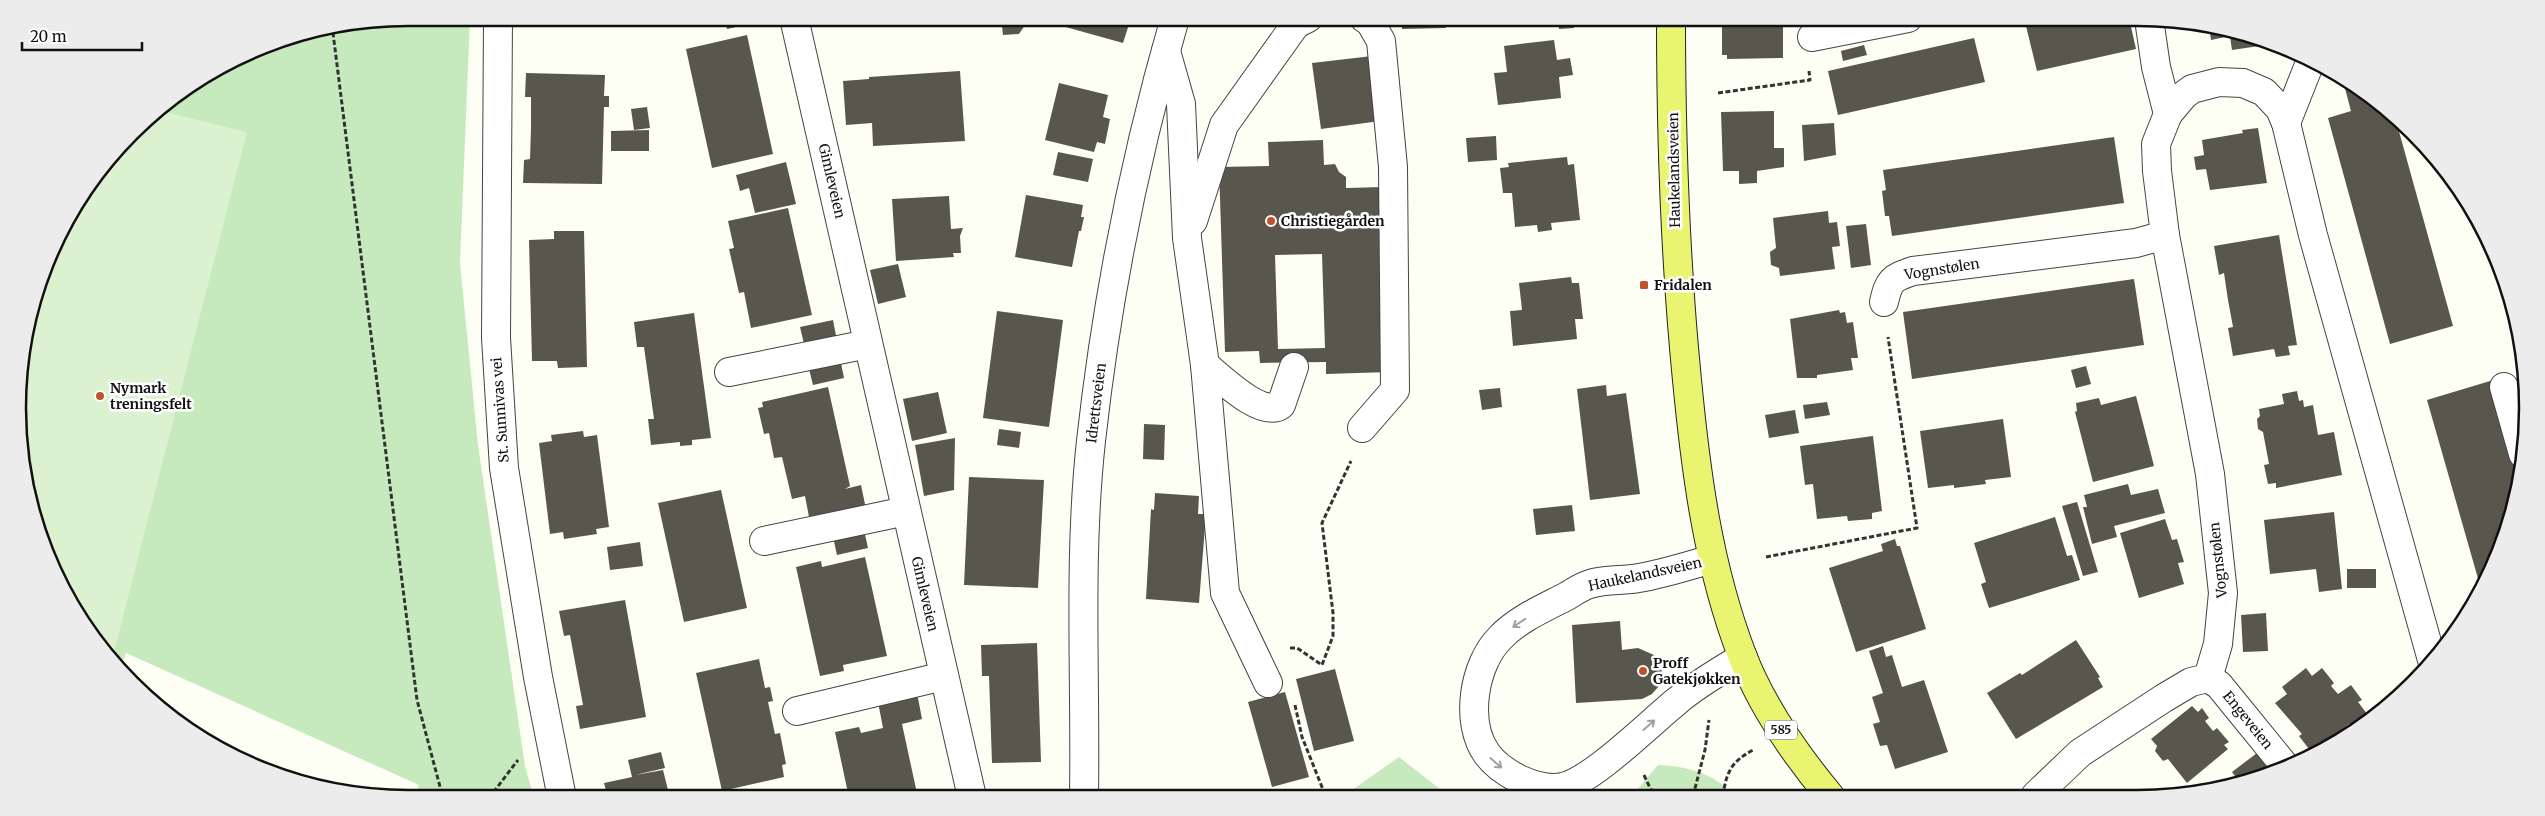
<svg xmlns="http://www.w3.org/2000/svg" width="2545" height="816" font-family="Merriweather,serif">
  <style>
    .green { fill: #c7e9be }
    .pitch { fill: #dbf1d0 }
    .building { fill: #59564d; fill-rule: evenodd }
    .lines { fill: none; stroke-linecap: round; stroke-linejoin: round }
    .minor-casing { stroke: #444; stroke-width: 30 }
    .major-casing { stroke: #222; stroke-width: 30 }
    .path { stroke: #333; stroke-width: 3; stroke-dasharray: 5 2.5; stroke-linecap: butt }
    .minor { stroke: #fff; stroke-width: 28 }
    .major { stroke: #eaf470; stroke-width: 28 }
    .oneway { stroke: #a0a0a0 }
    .poi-dot { fill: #be542b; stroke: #fff; stroke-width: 2 }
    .labels { text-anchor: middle; stroke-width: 5; stroke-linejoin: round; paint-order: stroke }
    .shield { fill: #fff; stroke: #585858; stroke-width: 1 }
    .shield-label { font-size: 12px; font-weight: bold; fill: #111 }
    .street-label { font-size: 14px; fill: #111; stroke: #fff }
    .poi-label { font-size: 14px; font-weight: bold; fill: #111; stroke: #fff; text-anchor: start }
    .rim { fill: none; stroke: #111; stroke-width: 2.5 }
  </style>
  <rect width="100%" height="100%" fill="#fdfff5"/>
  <g class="green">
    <polygon points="408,18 470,18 460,263 478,445 525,766 534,798 413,798 419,785 126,653 120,669 83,625 31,509 18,434 21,357 58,235 98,170 150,115 259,47 332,25"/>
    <polygon points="1399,757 1450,797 1342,797"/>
    <path d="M1658 765C1685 766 1716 773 1733 796H1632Z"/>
  </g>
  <polygon class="pitch" points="158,110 247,132 112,660 83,625 31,509 18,434 21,357 58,235 98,170 150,115"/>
  <g class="building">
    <polygon points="534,18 589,18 589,22 534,20"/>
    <polygon points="724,18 762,18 763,21 727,29"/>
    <polygon points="1001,18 1026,18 1027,22 1019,34 1003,35"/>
    <polygon points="1064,18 1131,18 1123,43 1062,26"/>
    <polygon points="1401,18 1446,18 1446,28 1402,29"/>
    <polygon points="1558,18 1573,18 1574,28 1559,29"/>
    <polygon points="1728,18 1783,18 1783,58 1727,59 1727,55 1722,55 1722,26 1728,26"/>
    <polygon points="2063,18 2129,18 2136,49 2037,71 2026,26"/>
    <polygon points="2209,25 2258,39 2259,46 2232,50 2230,36 2211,40"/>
    <polygon points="747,35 773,154 712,168 686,49"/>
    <polygon points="1974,38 1985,82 1838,115 1828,71"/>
    <polygon points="1554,40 1557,60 1570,58 1573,75 1559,77 1561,98 1498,105 1494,73 1507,72 1504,46"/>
    <polygon points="1864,45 1867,55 1843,61 1841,51"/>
    <polygon points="1372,56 1380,121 1321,129 1312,63"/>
    <polygon points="960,71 965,141 873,146 872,123 846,125 843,81 869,79 869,77"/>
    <polygon points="526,73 605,75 604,96 609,96 609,107 604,107 602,184 523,183 524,160 530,159 531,128 531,97 525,97"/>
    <polygon points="2342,77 2354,83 2395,117 2453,326 2390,344 2328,118 2351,111"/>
    <polygon points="1059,83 1108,95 1103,117 1110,119 1105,144 1097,142 1094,152 1045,140"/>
    <polygon points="647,107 650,128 634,130 631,109"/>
    <polygon points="1774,111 1774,148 1784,148 1784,167 1757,171 1757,183 1739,184 1739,171 1723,171 1721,112"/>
    <polygon points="1834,123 1836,155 1804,161 1802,125"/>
    <polygon points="2258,128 2267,183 2210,190 2206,169 2196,170 2194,157 2204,155 2202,140 2243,133 2242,130"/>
    <polygon points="649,130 649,151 611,151 611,131"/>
    <polygon points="1496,136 1497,160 1468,162 1466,138"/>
    <polygon points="2114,137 2124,203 1892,236 1889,216 1885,216 1882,191 1886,190 1883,170"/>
    <path d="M1323 140 1324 165 1335 164 1339 172 1346 177V188L1384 187 1390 372 1326 374V362L1260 363 1259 351 1225 352 1219 167 1269 166 1268 142ZM1322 254 1325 348 1278 349 1275 255Z"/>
    <polygon points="1058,152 1093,159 1088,182 1053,175"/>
    <polygon points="1567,157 1568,165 1574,164 1580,220 1551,223 1552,230 1538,232 1537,225 1515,227 1512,193 1503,193 1500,168 1509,167 1508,163"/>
    <polygon points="786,162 796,204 755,213 749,188 740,191 736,175"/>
    <polygon points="1026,195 1083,205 1081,217 1084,217 1081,231 1079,231 1072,267 1015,257"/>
    <polygon points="949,196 951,229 963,228 960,236 961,253 953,253 954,257 896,261 892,199"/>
    <polygon points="788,208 812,315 751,328 744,292 739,293 729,249 734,248 728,221"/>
    <polygon points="1828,211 1829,223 1837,222 1840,246 1832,247 1835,269 1780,276 1779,268 1771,265 1770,252 1776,248 1773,218"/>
    <polygon points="1866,224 1871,265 1851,268 1846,226"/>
    <polygon points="554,231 584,231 587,367 558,368 557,361 532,361 529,240 554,239"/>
    <polygon points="2279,235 2297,345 2288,346 2290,355 2276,357 2274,349 2233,356 2228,328 2233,327 2228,300 2224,273 2219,275 2214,246"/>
    <polygon points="898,264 906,297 878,304 870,270"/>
    <polygon points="1571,277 1572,283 1579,283 1583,319 1575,319 1577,339 1513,346 1510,311 1522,310 1519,283"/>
    <polygon points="2134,279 2144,345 1912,379 1903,312"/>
    <polygon points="1839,310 1840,313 1845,312 1847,323 1853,322 1858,358 1851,358 1853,370 1817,375 1817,378 1797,378 1790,319"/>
    <polygon points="997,311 1063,320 1049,427 983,418"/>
    <polygon points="694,313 711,438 692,440 692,445 680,446 680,442 651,445 648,419 654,419 644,347 637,347 634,322"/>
    <polygon points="833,320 837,341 805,348 800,327"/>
    <polygon points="840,358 844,378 813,385 808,365"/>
    <polygon points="2086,366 2091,384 2076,388 2071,370"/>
    <polygon points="2490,381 2520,485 2481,589 2427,400"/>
    <polygon points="1606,385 1607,396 1626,393 1640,494 1590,500 1577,389"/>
    <polygon points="828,387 850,486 845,489 861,485 866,509 809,517 805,496 792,499 782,457 774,458 769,433 764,434 758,408 763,407 762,402"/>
    <polygon points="1500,388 1502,407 1482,410 1479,390"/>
    <polygon points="2297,391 2299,401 2303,400 2304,407 2313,405 2318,435 2334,432 2342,475 2276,488 2276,483 2268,484 2264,465 2269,464 2263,432 2258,429 2257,419 2260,416 2259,409 2284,404 2282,394"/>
    <polygon points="938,392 947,433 912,441 903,399"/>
    <polygon points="2136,396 2154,466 2093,482 2075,412 2077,411 2076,403 2099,398 2101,405"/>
    <polygon points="1827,402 1830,415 1805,419 1803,405"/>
    <polygon points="1795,410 1799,433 1769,438 1765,415"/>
    <polygon points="2003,419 2011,477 1985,480 1986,484 1954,488 1954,485 1928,488 1920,431"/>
    <polygon points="1144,424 1165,425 1164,460 1143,459"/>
    <polygon points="999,429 1021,432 1019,448 997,445"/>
    <polygon points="583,431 584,437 597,435 609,527 596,529 597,534 564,539 563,532 550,534 539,443 552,441 551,435"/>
    <polygon points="1873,436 1882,511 1872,513 1872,519 1848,521 1847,516 1817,519 1813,484 1805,485 1800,446"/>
    <polygon points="955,438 954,490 924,496 915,445"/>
    <polygon points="969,477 1044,480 1038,588 964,585"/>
    <polygon points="2128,484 2131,495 2158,489 2165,513 2114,526 2117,537 2092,544 2083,507 2087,507 2084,495"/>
    <polygon points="721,490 747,608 684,622 658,503"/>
    <polygon points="1155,493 1199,496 1198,514 1206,514 1199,603 1146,599 1151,509 1154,510"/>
    <polygon points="2077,502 2098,572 2083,576 2062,506"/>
    <polygon points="1572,505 1575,531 1536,535 1533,509"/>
    <polygon points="2334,512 2342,589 2319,592 2316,569 2270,574 2264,520"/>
    <polygon points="2055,517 2067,556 2072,555 2080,580 1989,608 1981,584 1986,582 1974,543"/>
    <polygon points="2165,519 2172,540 2177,539 2184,562 2178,563 2184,584 2139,598 2120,533"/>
    <polygon points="864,530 868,548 837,555 833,537"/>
    <polygon points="1895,539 1897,546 1900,546 1926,629 1856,652 1829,568 1883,551 1881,544"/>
    <polygon points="640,542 643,566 610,570 607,547"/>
    <polygon points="865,557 887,656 843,665 844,671 820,676 796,567 821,561 822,567"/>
    <rect x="2347" y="569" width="29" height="19"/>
    <polygon points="625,600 646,717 580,729 576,706 583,705 570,635 564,636 559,611"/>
    <polygon points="2266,613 2268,651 2243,652 2241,615"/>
    <polygon points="1620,621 1622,650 1638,648 1654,655 1662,669 1659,686 1652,694 1642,699 1576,703 1572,625"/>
    <polygon points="2076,640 2100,677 2098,678 2103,687 2016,739 1987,693 2020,673 2022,675"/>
    <polygon points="1037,643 1041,762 992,763 989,676 982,676 981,645"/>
    <polygon points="1883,646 1886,657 1892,655 1902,687 1924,680 1948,752 1895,769 1887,745 1880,746 1873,724 1880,722 1872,697 1883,693 1869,651"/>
    <polygon points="759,659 765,688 770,687 773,701 768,702 775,734 780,733 786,764 782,765 784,777 722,791 696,673"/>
    <polygon points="2306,668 2312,676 2322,668 2334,683 2331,686 2338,694 2351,685 2362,700 2358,702 2368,715 2351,727 2349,724 2312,753 2299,736 2302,734 2275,703 2287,694 2282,687"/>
    <polygon points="1335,669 1354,741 1314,751 1296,679"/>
    <polygon points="1285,692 1309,777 1272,787 1248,702"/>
    <polygon points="917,693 922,719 902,724 918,798 849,798 835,732 859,727 861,733 883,728 878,702"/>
    <polygon points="2192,706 2198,712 2202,708 2209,718 2205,721 2213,731 2217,728 2229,742 2224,745 2228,749 2187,783 2168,759 2163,761 2155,751 2157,746 2151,739"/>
    <polygon points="661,752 665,768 635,775 663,770 670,798 608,798 604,783 632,777 628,760"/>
    <polygon points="2257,753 2272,770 2238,780 2232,772"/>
  </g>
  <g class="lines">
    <defs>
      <g id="minor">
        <polyline points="498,18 496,338 504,468 538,677 562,798"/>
        <polyline points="794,18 972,797"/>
        <polyline points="2149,19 2156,67 2168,114"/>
        <polyline points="1812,37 1908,18"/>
        <polyline points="1166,51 1181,104 1187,238 1205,365 1225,593 1268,683"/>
        <polyline points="2286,123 2311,60"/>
        <polyline points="1193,221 1224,125 1296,24 1308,18"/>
        <path d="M1884 302C1889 280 1892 278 1913 271L2136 243 2165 235"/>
        <path d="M1205 365C1220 377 1262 419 1281 405L1294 367"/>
        <polyline points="729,372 868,344"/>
        <polyline points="2504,387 2523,454"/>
        <polyline points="1362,428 1395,390 1393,167 1381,41 1370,22 1364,18"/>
        <polyline points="764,541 906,511"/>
        <path d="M1712 559C1688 566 1663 574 1639 578 1623 581 1605 579 1590 584 1582 586 1574 592 1567 596 1544 608 1518 619 1500 638 1474 664 1464 722 1487 754 1495 765 1507 773 1519 779 1532 785 1548 790 1563 787 1593 780 1651 722 1677 701 1697 684 1720 671 1743 657"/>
        <polyline points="2208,678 2218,644 2223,593 2210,474 2165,235 2157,171 2156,144 2168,114 2184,95 2192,89 2219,82 2243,83 2264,92 2280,109 2286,123 2313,235 2432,660"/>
        <polyline points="2208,678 2219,685 2285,766"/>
        <polyline points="797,711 944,676"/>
        <polyline points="2036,795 2080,753 2164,698 2191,682 2208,678"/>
        <path d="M1084 797C1086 679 1078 559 1091 441 1107 297 1135 156 1175 18"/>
      </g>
      <path id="major" d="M1671 18C1671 139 1675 259 1687 380 1696 474 1708 566 1742 655 1762 707 1795 754 1830 796"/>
    </defs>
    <use href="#minor" class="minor-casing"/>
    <use href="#major" class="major-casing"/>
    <g class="path">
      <polyline points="332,25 417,700 443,798"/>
      <polyline points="1718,93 1810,80 1809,71"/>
      <polyline points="1766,557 1917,528 1888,337"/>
      <polyline points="1290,648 1297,648 1322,665 1333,636 1333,613 1322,523 1351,461"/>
      <polyline points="1295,705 1302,737 1326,797"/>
      <polyline points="1644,775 1651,790 1685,796"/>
      <polyline points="1693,796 1705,750 1709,720"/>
      <path d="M1723 796C1726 772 1732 761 1753 750"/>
      <polyline points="489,798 518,760"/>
    </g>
    <use href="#minor" class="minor"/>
    <use href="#major" class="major"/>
  </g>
  <defs><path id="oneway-shaft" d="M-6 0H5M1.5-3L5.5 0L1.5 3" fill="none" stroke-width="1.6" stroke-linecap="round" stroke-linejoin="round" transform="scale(1.25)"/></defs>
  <g class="oneway">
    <use href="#oneway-shaft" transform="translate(1519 623) rotate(146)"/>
    <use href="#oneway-shaft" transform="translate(1649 725) rotate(-41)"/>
    <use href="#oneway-shaft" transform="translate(1496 763) rotate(41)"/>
  </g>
  <g class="poi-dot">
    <circle cx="1271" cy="221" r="5"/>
    <rect x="1639" y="280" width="10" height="10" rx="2.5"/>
    <circle cx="100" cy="396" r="5"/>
    <circle cx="1643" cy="671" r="5"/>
  </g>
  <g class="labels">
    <rect class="shield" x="1765" y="720.5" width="32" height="19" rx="4"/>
    <g class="shield-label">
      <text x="1781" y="734">585</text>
    </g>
    <g class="street-label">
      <text transform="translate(1674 170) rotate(-91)" y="5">Haukelandsveien</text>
      <text transform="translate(832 181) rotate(77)" y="5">Gimleveien</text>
      <text transform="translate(1942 269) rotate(-9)" y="5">Vognstølen</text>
      <text transform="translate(1096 403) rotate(-83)" y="5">Idrettsveien</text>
      <text transform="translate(500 410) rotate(-94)" y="5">St. Sunnivas vei</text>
      <text transform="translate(2218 560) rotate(-96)" y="5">Vognstølen</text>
      <text transform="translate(1645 574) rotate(-12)" y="5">Haukelandsveien</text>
      <text transform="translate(925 594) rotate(77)" y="5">Gimleveien</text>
      <text transform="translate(2248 720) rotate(51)" y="5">Engeveien</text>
    </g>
    <g class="poi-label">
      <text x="1281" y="226">Christiegården</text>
      <text x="1654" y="290">Fridalen</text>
      <text x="110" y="393">Nymark<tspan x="110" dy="16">treningsfelt</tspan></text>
      <text x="1653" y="668">Proff<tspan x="1653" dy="16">Gatekjøkken</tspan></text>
    </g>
  </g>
  <path d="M0 0H2545V816H0ZM408 26H2137A382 382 0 0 1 2519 408V408A382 382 0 0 1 2137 790H408A382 382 0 0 1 26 408V408A382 382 0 0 1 408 26Z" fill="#ececec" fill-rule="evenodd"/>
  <path class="rim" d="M408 26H2137A382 382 0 0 1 2519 408V408A382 382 0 0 1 2137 790H408A382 382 0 0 1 26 408V408A382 382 0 0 1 408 26Z"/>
  <path d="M22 42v8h120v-8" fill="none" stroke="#111111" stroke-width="2.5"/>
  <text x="30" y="42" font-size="15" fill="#111111" stroke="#ffffff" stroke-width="4" paint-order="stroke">20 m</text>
</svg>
